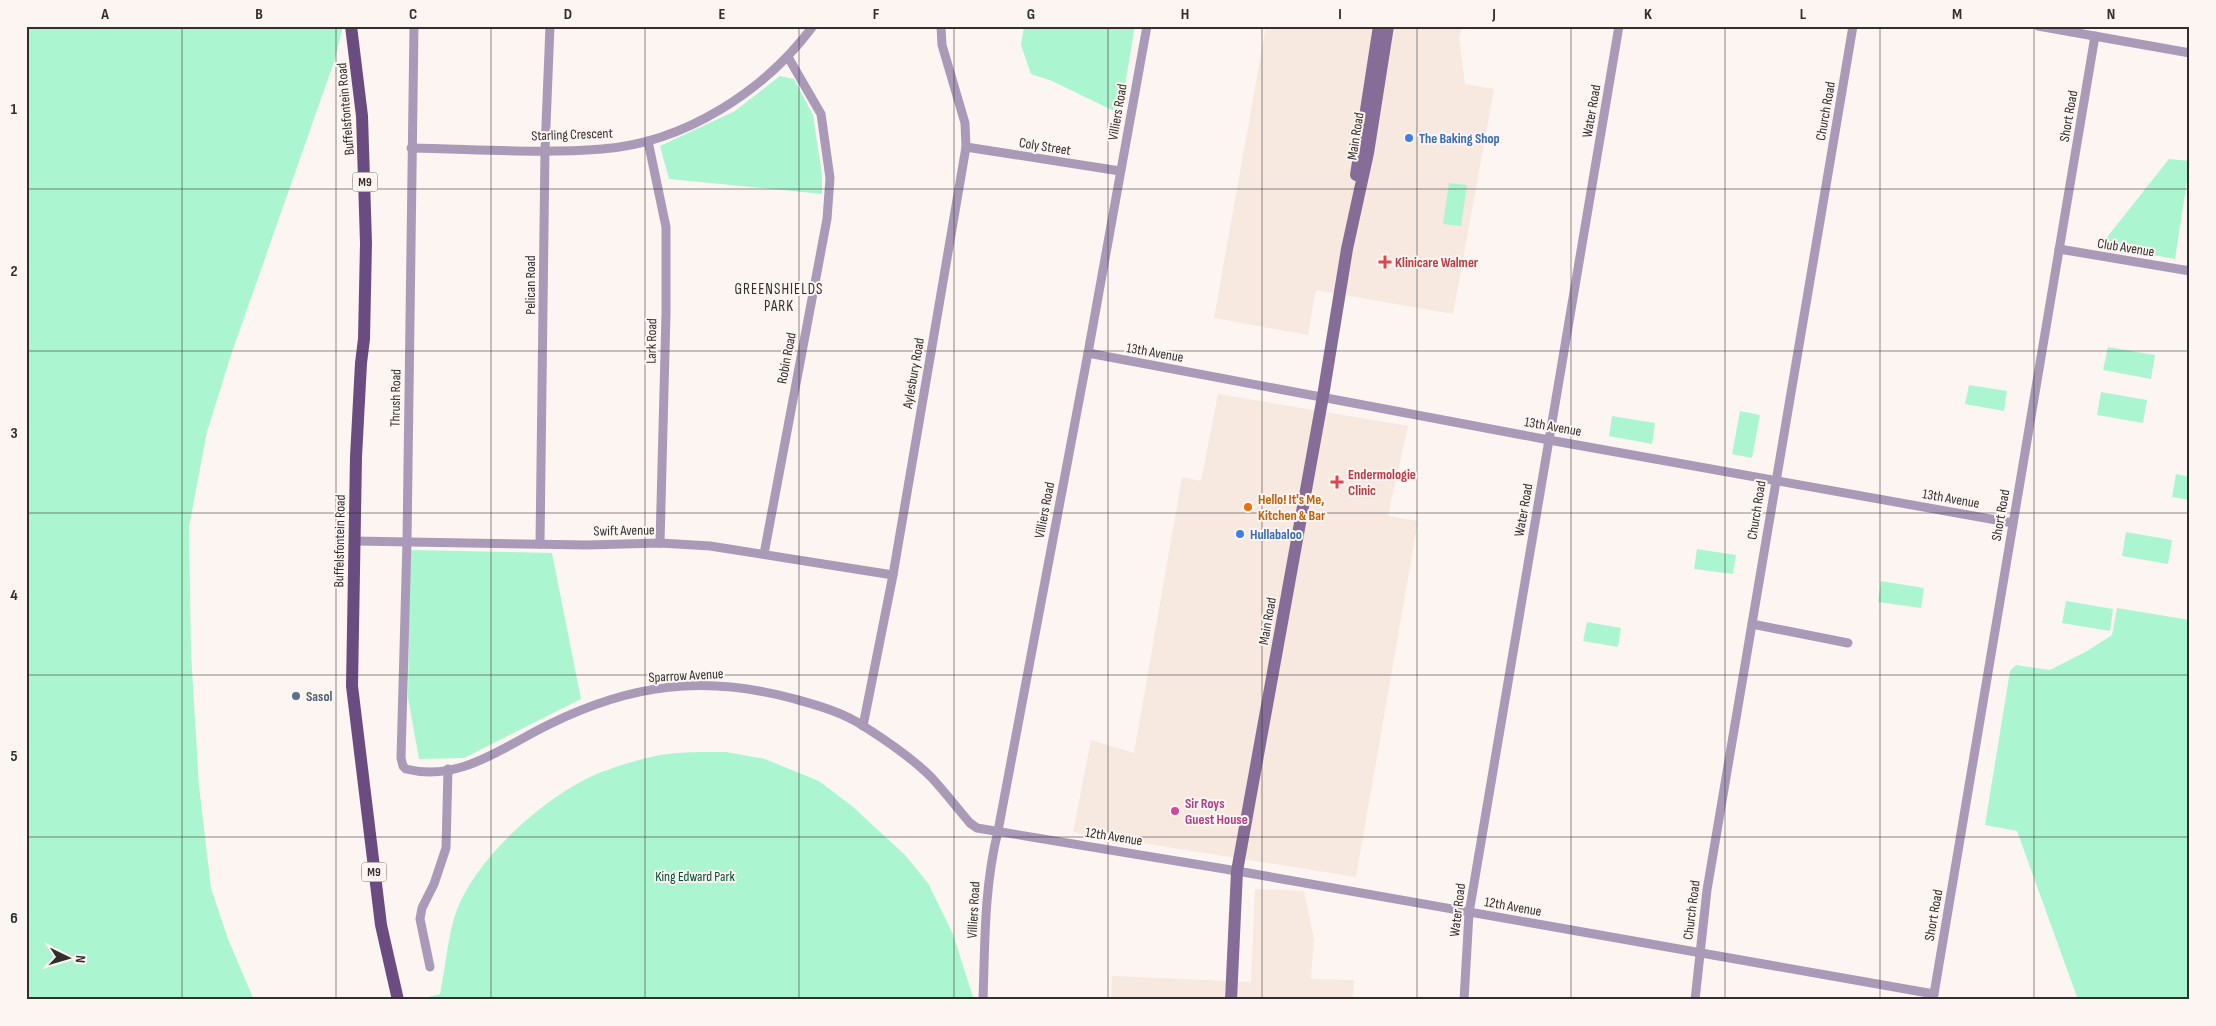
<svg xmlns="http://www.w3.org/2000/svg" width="2216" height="1026" font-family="'Sofia Sans Condensed',sans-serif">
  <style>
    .built { fill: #f7e8e0 }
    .green { fill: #abf6d1 }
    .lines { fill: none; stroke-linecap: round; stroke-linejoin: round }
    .minor { stroke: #aa9ab8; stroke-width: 9 }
    .secondary { stroke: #856d98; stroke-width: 12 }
    .primary { stroke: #6b4c81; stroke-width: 12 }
    .grid { fill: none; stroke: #312e2d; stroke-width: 1; stroke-opacity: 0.55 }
    .shop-dot { fill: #3f7fe0; stroke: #fdf5f2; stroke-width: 2 }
    .health-dot { fill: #e0444e; stroke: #fdf5f2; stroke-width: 2 }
    .food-dot { fill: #e8710a; stroke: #fdf5f2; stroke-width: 2 }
    .service-dot { fill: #5c6f8a; stroke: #fdf5f2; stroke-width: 2 }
    .hotel-dot { fill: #d1479c; stroke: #fdf5f2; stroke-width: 2 }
    .labels { text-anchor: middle; stroke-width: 4; stroke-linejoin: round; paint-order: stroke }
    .shield { fill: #fdf5f2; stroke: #6e6a68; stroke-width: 1 }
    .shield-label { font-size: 12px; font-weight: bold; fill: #312e2d }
    .street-label { font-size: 14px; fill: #312e2d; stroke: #fdf5f2 }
    .shop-label { font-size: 14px; font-weight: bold; fill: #366cbe; stroke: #fdf5f2; text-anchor: start }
    .health-label { font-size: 14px; font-weight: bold; fill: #be3a42; stroke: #fdf5f2; text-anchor: start }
    .food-label { font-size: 14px; font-weight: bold; fill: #c56008; stroke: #fdf5f2; text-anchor: start }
    .service-label { font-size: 14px; font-weight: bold; fill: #4e5e75; stroke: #fdf5f2; text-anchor: start }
    .hotel-label { font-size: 14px; font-weight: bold; fill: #b23c85; stroke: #fdf5f2; text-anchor: start }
    .park-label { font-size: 14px; fill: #014e34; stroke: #fdf5f2 }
    .neighbourhood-label { font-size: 15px; letter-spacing: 1px; fill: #312e2d; stroke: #fdf5f2 }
    .neatline { fill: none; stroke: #312e2d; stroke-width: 2 }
    .grid-label { font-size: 16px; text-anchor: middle; font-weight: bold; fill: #312e2d }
  </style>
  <rect width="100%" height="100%" fill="#fdf5f2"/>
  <g class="built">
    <polygon points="1266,26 1395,26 1408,28 1409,26 1462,26 1459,37 1465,84 1494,89 1453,314 1316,290 1308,335 1214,318"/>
    <polygon points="1218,394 1408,426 1388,516 1418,521 1356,877 1073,832 1091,740 1134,753 1182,477 1201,481"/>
    <polygon points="1255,889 1304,891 1314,939 1311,979 1354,980 1353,1000 1111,1000 1112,976 1251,982"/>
  </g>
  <g class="green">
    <polygon points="26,26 343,26 335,59 231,355 207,432 189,527 191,653 199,786 211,888 228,939 254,1000 26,1000"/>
    <polygon points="1024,26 1135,26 1120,114 1052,81 1031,74 1021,45"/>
    <polygon points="780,76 794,79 813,115 822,175 822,194 669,179 660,146 735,111"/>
    <polygon points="2169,159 2190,161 2175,259 2113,248 2104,241"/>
    <polygon points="1449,183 1467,185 1461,226 1443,224"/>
    <polygon points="2108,347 2155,355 2151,379 2103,370"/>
    <polygon points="1969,385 2007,391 2004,411 1965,404"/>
    <polygon points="2101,392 2147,400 2143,423 2097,415"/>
    <polygon points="1740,411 1760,415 1752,458 1732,454"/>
    <polygon points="1612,416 1655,423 1652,444 1609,436"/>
    <polygon points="2176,474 2190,477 2190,500 2172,497"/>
    <polygon points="2126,532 2172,540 2168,564 2122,556"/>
    <polygon points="1697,549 1736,555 1733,574 1694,569"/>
    <polygon points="410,550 552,553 581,699 464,758 419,759 408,698"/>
    <polygon points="1881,581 1924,588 1921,608 1878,602"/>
    <polygon points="2066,601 2113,609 2110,631 2062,623"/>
    <polygon points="2117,608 2190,620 2190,1000 2078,1000 2017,831 1985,825 2010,671 2016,665 2050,670 2087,651 2112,635"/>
    <polygon points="1587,622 1621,628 1618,647 1583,641"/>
    <path d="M726 752 765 759 819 781 852 806 905 855 928 883 953 934 974 1000H416L440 994C445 970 448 935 456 912 475 860 537 804 586 779 604 770 627 763 647 758 672 751 700 752 726 752Z"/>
  </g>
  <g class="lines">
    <g class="minor">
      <path d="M414 26 407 541 401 758 403 766 406 769C460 783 504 746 550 724 631 684 703 675 791 698 816 705 843 712 865 727 887 741 912 758 931 777 945 792 957 808 970 823L977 828 1237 871 1934 994"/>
      <polyline points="2038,26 2190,53"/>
      <polyline points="648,141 666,227 666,314 660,543"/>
      <polyline points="966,147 1120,171"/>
      <path d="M411 148C474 149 539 154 602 149 684 143 765 91 813 26"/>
      <polyline points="2059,249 2190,271"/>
      <polyline points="1088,353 1549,440 2013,523"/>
      <polyline points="354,541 587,545 660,543 710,546 893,575"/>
      <polyline points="540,544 545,150 550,26"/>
      <polyline points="764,554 827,219 830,178 821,114 788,57"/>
      <polyline points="1752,624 1848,643"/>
      <polyline points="863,726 893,575 966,147 965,123 942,45 941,26"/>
      <polyline points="430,967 420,919 422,908 434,884 446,848 448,769"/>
      <path d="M983 1000C985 943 984 887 998 831L1088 353 1147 26"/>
      <polyline points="1464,1000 1469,913 1619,26"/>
      <polyline points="1695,1000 1707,890 1853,26"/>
      <polyline points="1933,1000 2095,36"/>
    </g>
    <g class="secondary">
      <polyline points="1356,175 1379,26"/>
      <polyline points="1231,1000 1237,871 1323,396 1347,249 1368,153 1388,26"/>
    </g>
    <polyline class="primary" points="351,26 362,116 366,243 364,339 361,363 356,457 352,686 381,925 398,1000"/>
  </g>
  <path class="grid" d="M182 26V1000M336 26V1000M491 26V1000M645 26V1000M799 26V1000M954 26V1000M1108 26V1000M1262 26V1000M1417 26V1000M1571 26V1000M1725 26V1000M1880 26V1000M2034 26V1000M26 189H2190M26 351H2190M26 513H2190M26 675H2190M26 837H2190"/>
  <g class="shop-dot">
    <circle cx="1409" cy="138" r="5"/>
    <circle cx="1240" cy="534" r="5"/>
  </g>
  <g class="health-dot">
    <path d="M1382.5 254.5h5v5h5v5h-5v5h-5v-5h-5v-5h5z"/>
    <path d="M1334.5 474.5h5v5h5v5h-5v5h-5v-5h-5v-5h5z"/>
  </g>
  <circle class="food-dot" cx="1248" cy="507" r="5"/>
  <circle class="service-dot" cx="296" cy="696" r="5"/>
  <circle class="hotel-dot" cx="1175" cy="811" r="5"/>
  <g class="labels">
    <g class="shield">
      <rect x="352.5" y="172.5" width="25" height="19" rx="4"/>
      <rect x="361.5" y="862.5" width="25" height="19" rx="4"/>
    </g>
    <g class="shield-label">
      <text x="365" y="186">M9</text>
      <text x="374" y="876">M9</text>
    </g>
    <g class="street-label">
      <text transform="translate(345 109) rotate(-95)" y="5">Buffelsfontein Road</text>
      <text transform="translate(1591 111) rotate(-80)" y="5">Water Road</text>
      <text transform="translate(1825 111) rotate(-80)" y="5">Church Road</text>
      <text transform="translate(1117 112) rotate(-80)" y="5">Villiers Road</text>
      <text transform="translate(2068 116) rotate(-80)" y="5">Short Road</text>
      <text transform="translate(572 134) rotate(-2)" y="5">Starling Crescent</text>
      <text transform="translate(1355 136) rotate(-81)" y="5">Main Road</text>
      <text transform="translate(1045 146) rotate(9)" y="5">Coly Street</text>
      <text transform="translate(2126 247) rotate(9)" y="5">Club Avenue</text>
      <text transform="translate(530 285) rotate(-90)" y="5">Pelican Road</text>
      <text transform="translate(651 341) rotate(-89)" y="5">Lark Road</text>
      <text transform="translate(1155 352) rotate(10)" y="5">13th Avenue</text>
      <text transform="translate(786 358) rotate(-79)" y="5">Robin Road</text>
      <text transform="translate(913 373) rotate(-80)" y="5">Aylesbury Road</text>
      <text transform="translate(395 398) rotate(-89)" y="5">Thrush Road</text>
      <text transform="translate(1553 426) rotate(10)" y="5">13th Avenue</text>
      <text transform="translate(1951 498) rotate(10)" y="5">13th Avenue</text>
      <text transform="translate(1044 510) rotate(-79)" y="5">Villiers Road</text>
      <text transform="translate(1523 510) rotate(-80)" y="5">Water Road</text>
      <text transform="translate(1756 510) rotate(-81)" y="5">Church Road</text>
      <text transform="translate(2000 515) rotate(-80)" y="5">Short Road</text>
      <text transform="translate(624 530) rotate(-1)" y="5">Swift Avenue</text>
      <text transform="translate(339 541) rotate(-89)" y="5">Buffelsfontein Road</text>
      <text transform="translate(1267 621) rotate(-80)" y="5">Main Road</text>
      <text transform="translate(686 675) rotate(-3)" y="5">Sparrow Avenue</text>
      <text transform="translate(1114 836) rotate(9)" y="5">12th Avenue</text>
      <text transform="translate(1513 906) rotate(10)" y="5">12th Avenue</text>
      <text transform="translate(973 910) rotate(-87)" y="5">Villiers Road</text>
      <text transform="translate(1457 910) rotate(-83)" y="5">Water Road</text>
      <text transform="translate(1691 910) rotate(-83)" y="5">Church Road</text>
      <text transform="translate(1933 915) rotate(-80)" y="5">Short Road</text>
    </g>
    <g class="shop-label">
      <text x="1419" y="143">The Baking Shop</text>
      <text x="1250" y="539">Hullabaloo</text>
    </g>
    <g class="health-label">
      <text x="1395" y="267">Klinicare Walmer</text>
      <text x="1348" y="479">Endermologie<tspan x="1348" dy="16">Clinic</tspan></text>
    </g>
    <g class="food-label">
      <text x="1258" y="504">Hello! It's Me,<tspan x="1258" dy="16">Kitchen &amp; Bar</tspan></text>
    </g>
    <g class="service-label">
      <text x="306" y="701">Sasol</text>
    </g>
    <g class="hotel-label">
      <text x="1185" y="808">Sir Roys<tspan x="1185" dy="16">Guest House</tspan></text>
    </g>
    <g class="park-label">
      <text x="695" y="881">King Edward Park</text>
    </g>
    <g class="neighbourhood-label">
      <text x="779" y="294">GREENSHIELDS<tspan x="779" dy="17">PARK</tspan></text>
    </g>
  </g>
  <rect width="2216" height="1026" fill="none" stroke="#fdf5f2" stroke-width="55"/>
  <g transform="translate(68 958) rotate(95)" stroke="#fdf5f2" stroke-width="4" paint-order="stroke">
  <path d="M0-4L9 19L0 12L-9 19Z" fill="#312e2d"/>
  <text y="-8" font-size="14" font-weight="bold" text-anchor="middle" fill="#312e2d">N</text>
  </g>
  <rect x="28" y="28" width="2160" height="970" class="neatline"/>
  <g class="grid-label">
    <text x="105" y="19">A</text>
    <text x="259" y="19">B</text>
    <text x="413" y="19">C</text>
    <text x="568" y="19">D</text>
    <text x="722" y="19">E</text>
    <text x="876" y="19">F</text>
    <text x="1031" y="19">G</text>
    <text x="1185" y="19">H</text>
    <text x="1340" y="19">I</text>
    <text x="1494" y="19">J</text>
    <text x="1648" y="19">K</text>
    <text x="1803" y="19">L</text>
    <text x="1957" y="19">M</text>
    <text x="2111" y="19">N</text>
    <text x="14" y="114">1</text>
    <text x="14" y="276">2</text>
    <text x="14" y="438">3</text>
    <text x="14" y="600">4</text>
    <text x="14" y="761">5</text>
    <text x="14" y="923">6</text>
  </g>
</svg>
